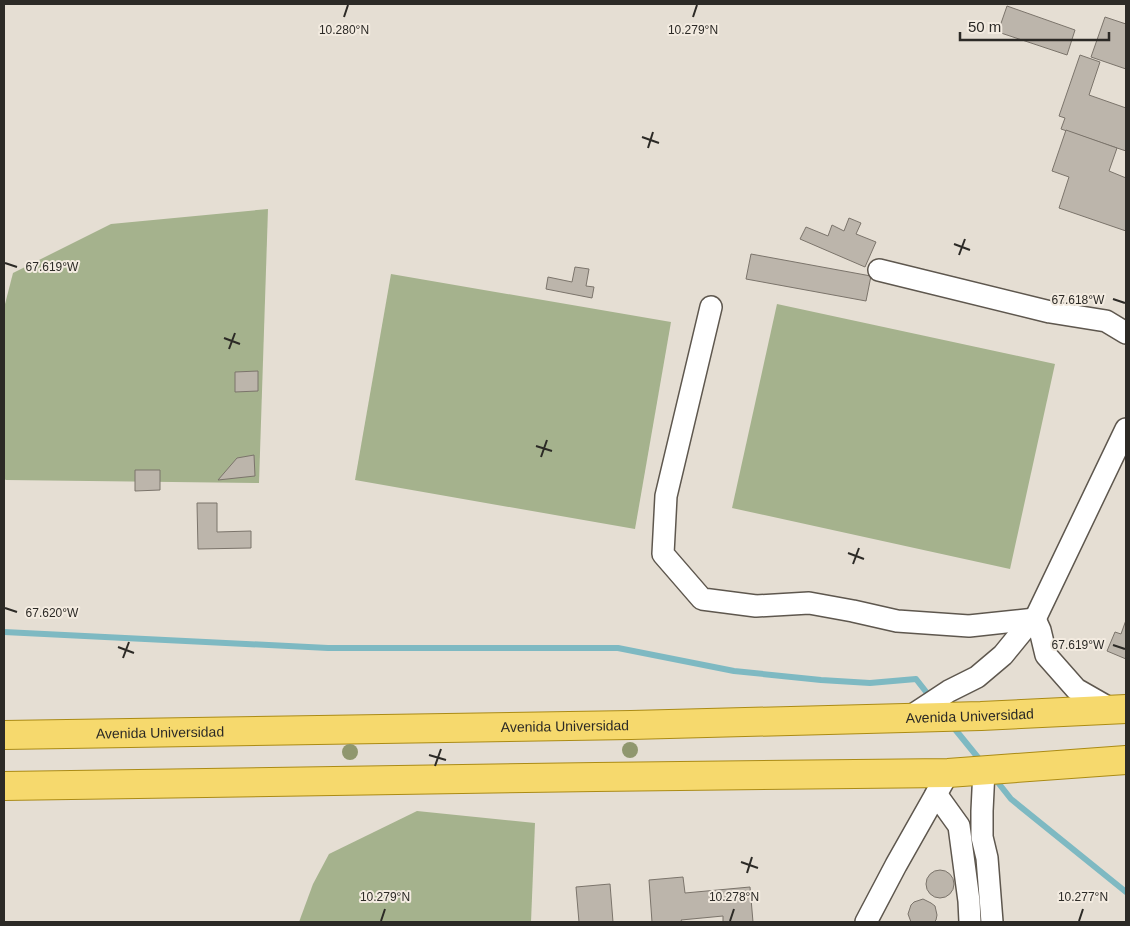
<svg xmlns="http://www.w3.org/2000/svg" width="1130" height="926" font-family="Helvetica,sans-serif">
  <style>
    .green { fill: #a5b28d }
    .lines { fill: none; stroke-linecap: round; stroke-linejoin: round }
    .stream { stroke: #7eb9c2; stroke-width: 6 }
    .building { fill: #bcb5ab; stroke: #7b746b }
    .street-casing { stroke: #5e574e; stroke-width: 24 }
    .primary-casing { stroke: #ab8b15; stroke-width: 30 }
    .street { stroke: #fff; stroke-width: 21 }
    .primary { stroke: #f6d96d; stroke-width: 28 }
    .tree { fill: #90976e }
    .ticks { fill: none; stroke: #2c2a26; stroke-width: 2 }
    .labels { text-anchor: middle; stroke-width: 4; stroke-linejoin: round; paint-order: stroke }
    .street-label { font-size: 14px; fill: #2c2a26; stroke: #f3ebe0 }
    .ticks-label { font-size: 12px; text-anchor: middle; fill: #2c2a26; stroke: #f3ebe0; stroke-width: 4; stroke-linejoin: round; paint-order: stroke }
  </style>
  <rect width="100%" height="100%" fill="#e5ded3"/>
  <g class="green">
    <polygon points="268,209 259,483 6,480 4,479 4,308 13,273 111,224"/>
    <polygon points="391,274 671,322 635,529 355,480"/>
    <polygon points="777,304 1055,364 1010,569 732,508"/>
    <polygon points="417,811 535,823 531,922 299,922 313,884 329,854"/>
  </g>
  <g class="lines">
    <g class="stream">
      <polyline points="4,632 328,648 618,648 734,671 821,680 870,683 916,679 927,693"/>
      <polyline points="954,728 980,760"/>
      <polyline points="996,780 1011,799 1126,892"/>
    </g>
  </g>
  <g class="building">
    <polygon points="1007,6 1075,30 1067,55 998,32"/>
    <polygon points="1105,17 1126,24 1126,69 1091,57"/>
    <polygon points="1080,55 1100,62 1089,95 1126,108 1126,151 1061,129 1065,118 1059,116"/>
    <polygon points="1066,130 1117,148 1109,171 1126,178 1126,231 1059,208 1069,177 1052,171"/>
    <polygon points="849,218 861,223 856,234 876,242 865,267 800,239 806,227 828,236 832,225 844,231"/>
    <polygon points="751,254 871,276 866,301 746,279"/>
    <polygon points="575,267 589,269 586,286 594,287 592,298 546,289 548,277 572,282"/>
    <polygon points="258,371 258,391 235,392 235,372"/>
    <polygon points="254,455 255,476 218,480 237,458"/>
    <polygon points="135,470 160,470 160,490 135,491"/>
    <polygon points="197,503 217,503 217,532 251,531 251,548 198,549"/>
    <polygon points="1126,620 1126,659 1107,651 1115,632 1121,634"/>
    <circle cx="940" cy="884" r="14"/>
    <polygon points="683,877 685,893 750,887 753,922 723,922 723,916 681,920 682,922 652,922 649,880"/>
    <polygon points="610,884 613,922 579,922 576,887"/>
    <polygon points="923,899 931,903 935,906 937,915 936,920 934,922 911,922 908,914 911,905 914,902"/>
  </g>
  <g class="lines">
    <defs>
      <g id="street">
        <polyline points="879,270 1050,312 1106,321 1126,333"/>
        <polyline points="711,307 666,496 663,554 702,599 756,606 809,603 853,611 897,621 969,626 1035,619"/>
        <polyline points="1035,619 1040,630 1046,655 1076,689 1111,709"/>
        <polyline points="908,718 949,691 977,677 1003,655 1025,628 1035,619 1126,429"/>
        <polyline points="984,770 982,811 982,837 987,858 992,922"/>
        <polyline points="936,794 959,826 969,901 970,922"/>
        <polyline points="866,922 896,865 948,773"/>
      </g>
      <g id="primary">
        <path id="s1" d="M4 735 631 725 981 716 1126 709"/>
        <polyline points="4,786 596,777 948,773 1126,760"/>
      </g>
    </defs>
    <use href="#street" class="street-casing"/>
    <use href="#primary" class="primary-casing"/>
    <use href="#street" class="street"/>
    <use href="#primary" class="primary"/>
  </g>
  <g class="tree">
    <circle cx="630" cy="750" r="8"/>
    <circle cx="350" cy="752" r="8"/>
  </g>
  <path class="ticks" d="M344 17 348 5M693 17 697 5M642 137 659 143M648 148 653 132M954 244 970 250M959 255 965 239M5 263 17 267M1113 299 1125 303M224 338 240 344M229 349 235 333M536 446 552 451M541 457 547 440M848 553 864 559M853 564 859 548M5 608 17 612M1113 645 1125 649M118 647 134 653M123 658 129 642M429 755 446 760M435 766 441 749M741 862 758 868M747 873 752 857M381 921 385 909M730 921 734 909M1079 921 1083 909"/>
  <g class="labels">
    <g class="street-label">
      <text dy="5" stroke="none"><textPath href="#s1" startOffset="966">Avenida Universidad</textPath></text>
      <text dy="5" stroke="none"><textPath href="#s1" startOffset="561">Avenida Universidad</textPath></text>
      <text dy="5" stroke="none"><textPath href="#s1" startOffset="156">Avenida Universidad</textPath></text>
    </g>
  </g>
  <g class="ticks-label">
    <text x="344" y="34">10.280°N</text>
    <text x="693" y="34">10.279°N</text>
    <text x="52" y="271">67.619°W</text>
    <text x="1078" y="304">67.618°W</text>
    <text x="52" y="617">67.620°W</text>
    <text x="1078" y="649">67.619°W</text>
    <text x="385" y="901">10.279°N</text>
    <text x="734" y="901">10.278°N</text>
    <text x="1083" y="901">10.277°N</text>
  </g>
  <rect width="1130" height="926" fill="none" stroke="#2c2a26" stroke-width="10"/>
  <path d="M960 32v8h149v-8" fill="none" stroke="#2c2a26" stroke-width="2.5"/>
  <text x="968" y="32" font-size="15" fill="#2c2a26" stroke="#f3ebe0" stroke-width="4" paint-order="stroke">50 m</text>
</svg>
